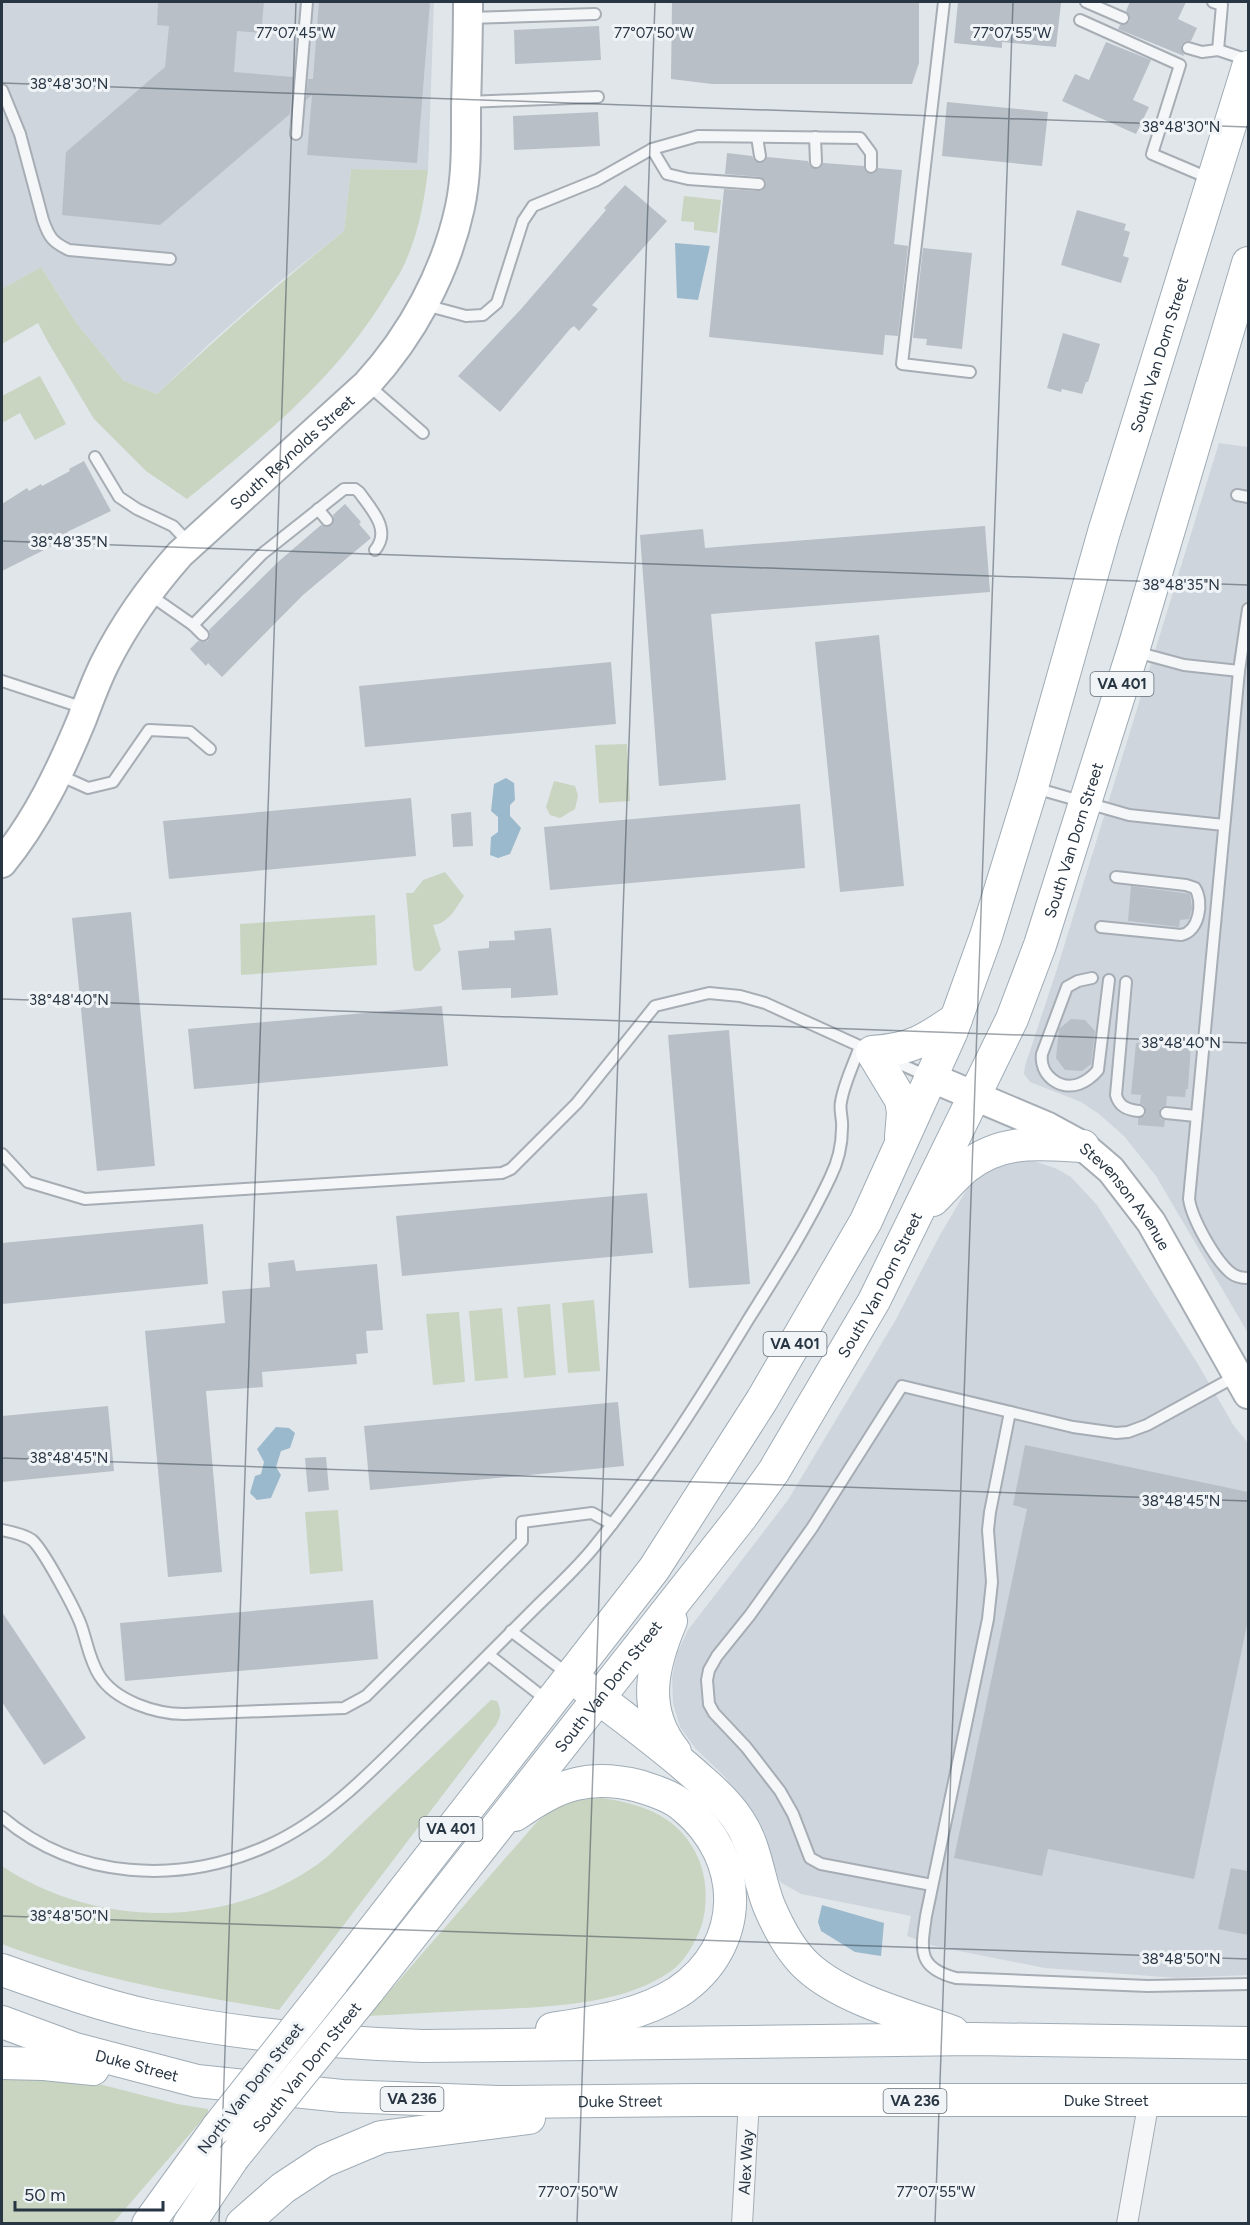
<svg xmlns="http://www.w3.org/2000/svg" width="1250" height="2225" font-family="Figtree,sans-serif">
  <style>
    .built { fill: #cfd5dc }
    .green { fill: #c9d4c1 }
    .water { fill: #9ab9cc }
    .building { fill: #b8bfc7 }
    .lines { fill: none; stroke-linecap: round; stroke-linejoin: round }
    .lane-casing { stroke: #a6adb4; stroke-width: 14 }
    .street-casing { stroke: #a6adb4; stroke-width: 22 }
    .secondary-casing { stroke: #a6adb4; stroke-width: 32 }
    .primary-casing { stroke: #9facb6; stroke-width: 34 }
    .lane { stroke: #f4f6f8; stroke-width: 10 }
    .street { stroke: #f4f6f8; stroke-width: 20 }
    .secondary { stroke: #fff; stroke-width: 28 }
    .primary { stroke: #fff; stroke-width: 32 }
    .primary-bridge-casing { stroke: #9facb6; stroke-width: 34; stroke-linecap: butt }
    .primary-bridge { stroke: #fff; stroke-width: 32 }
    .ticks { fill: none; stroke: #283542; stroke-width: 1.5; stroke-opacity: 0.45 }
    .labels { text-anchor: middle; stroke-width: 6; stroke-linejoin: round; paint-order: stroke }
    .shield { fill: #f0f4f7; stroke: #646e78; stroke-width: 1.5 }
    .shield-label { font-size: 15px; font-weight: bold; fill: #283542 }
    .street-label { font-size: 16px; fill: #283542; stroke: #f0f4f7 }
    .ticks-label { font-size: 15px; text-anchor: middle; fill: #283542; stroke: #f0f4f7; stroke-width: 6; stroke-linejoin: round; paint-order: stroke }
  </style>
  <rect width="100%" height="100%" fill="#e1e6ea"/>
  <g class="built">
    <polygon points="2,2 434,2 428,170 351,169 344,231 277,284 209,344 157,394 124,381 77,324 41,267 2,289"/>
    <polygon points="1219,443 1248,447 1248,1333 1156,1176 1124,1136 1099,1114 1081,1102 1030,1082 1024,1074 1025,1066 1057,969"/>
    <polygon points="1020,1159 1037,1162 1057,1169 1071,1177 1097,1205 1196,1361 1234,1426 1248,1443 1248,1975 1177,1978 1045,1968 934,1946 907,1936 911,1916 801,1894 780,1882 754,1816 725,1777 695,1748 680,1727 673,1703 672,1677 677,1653 688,1630 788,1500 895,1321 940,1235 970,1184 983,1172 998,1165"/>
  </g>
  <g class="green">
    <path d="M351 169 428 170C424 203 418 236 403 267 399 276 392 285 387 294 336 379 262 438 187 499L146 471 94 419 48 342 38 323 2 344V289L41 267 77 324 124 381 157 394C218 337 279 283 344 231Z"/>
    <polygon points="684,196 721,200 717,233 694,230 694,222 681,221"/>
    <polygon points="40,376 66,424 35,440 20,413 2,423 2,396"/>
    <polygon points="627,744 630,801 599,803 595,745"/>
    <polygon points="554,781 575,786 578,796 575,809 560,818 550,815 546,807"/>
    <path d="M445 872 464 896C455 909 449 923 433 925L441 950 421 971H415L413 967 406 893H413L423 880Z"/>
    <polygon points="375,915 377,965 241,975 240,924"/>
    <polygon points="594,1300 600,1371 568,1373 562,1303"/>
    <polygon points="550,1304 556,1375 524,1378 517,1307"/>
    <polygon points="502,1308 508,1378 475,1381 469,1311"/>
    <polygon points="459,1312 465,1382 433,1385 426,1314"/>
    <polygon points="338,1510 343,1571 310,1574 305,1512"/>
    <path d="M491 1700 497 1701C502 1711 501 1716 496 1725L279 2010C184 1994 91 1978 2 1944V1866C97 1930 236 1930 327 1857Z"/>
    <path d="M601 1798C644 1804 681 1817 699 1860 707 1880 708 1906 701 1927 695 1943 685 1961 671 1971 621 2007 540 2007 481 2010 444 2012 406 2014 368 2016L536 1823C558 1804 572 1800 601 1798Z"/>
    <polygon points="2,2076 91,2082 177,2104 208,2109 208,2113 113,2223 2,2224"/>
  </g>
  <g class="water">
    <polygon points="675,243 710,246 698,300 677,298"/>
    <polygon points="506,778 514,783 515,800 510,805 510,816 521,828 510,854 498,858 490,855 491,837 498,832 498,817 491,811 494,784"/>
    <polygon points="276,1427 289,1428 295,1433 290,1448 281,1451 276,1467 281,1475 271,1498 257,1500 250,1493 255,1476 261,1474 264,1462 257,1449"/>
    <polygon points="822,1905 884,1923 881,1956 855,1952 821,1931 818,1922"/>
  </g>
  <g class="building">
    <polygon points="158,2 264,2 261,33 237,31 234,72 293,77 290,114 160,225 62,215 66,152 165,67 169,26 157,25"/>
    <polygon points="319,2 430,2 417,163 307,155 312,95 306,100 308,79 313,79"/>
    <polygon points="672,2 919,2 919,63 912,84 712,84 671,79"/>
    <polygon points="958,2 1061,3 1056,47 1002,42 1002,48 954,43"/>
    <polygon points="1130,2 1186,2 1178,19 1197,28 1191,41 1186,41 1181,45 1184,56 1118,29 1120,25 1124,25 1130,21 1130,17 1126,11"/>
    <polygon points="599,26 601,60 515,64 514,30"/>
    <polygon points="1106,42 1151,60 1133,100 1149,107 1136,134 1062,101 1075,74 1089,80"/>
    <polygon points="947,102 1048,112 1042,166 942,156"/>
    <polygon points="598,112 600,146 514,150 513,116"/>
    <polygon points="727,153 752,156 755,161 761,163 765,161 767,157 808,161 810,166 816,169 820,168 823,163 864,166 865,171 870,174 875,173 878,168 902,170 894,244 908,246 898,336 885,335 883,355 709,337 724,189 759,191 763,190 766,185 765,180 760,177 725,174"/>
    <polygon points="625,185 667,221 595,302 592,305 598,309 579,331 574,326 570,329 500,412 458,376 522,308 606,210 604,208"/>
    <polygon points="1077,210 1126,224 1124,230 1130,232 1123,256 1129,258 1121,283 1061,265"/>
    <polygon points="923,248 972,253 962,349 926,345 927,339 913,338"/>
    <polygon points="1063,333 1100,344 1088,382 1086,382 1082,394 1062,389 1061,392 1047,388"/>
    <polygon points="84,461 111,511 67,532 69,535 57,541 58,543 2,571 2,504 27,488 29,491 41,484 42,486 70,471 69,469"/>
    <polygon points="345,504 361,522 359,524 371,538 303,595 222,677 208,663 206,666 190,649 198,641 202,642 208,641 210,636 209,630 278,562 321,525 328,527 332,525 334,519 333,515"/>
    <polygon points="985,526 990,592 711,614 726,780 659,786 640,535 703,529 705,548"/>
    <polygon points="879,635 904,886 840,892 815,642"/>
    <polygon points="611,662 616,724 365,747 359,686"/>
    <polygon points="411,798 416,856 169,879 163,821"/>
    <polygon points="800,804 805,868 550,890 544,827"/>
    <polygon points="471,812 473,846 453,847 451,814"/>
    <polygon points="1131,886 1190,894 1192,908 1189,919 1180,920 1179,927 1128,921"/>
    <polygon points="131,912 155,1166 97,1171 72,918"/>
    <polygon points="551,928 558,995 511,998 511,988 462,990 458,951 489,948 489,941 515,940 514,931"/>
    <polygon points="442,1006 448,1066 194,1089 188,1029"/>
    <polygon points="1071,1019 1085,1020 1095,1031 1091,1064 1082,1071 1065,1070 1056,1058 1059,1029"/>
    <polygon points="729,1030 750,1284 689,1288 668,1035"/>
    <polygon points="1136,1043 1174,1047 1175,1043 1191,1044 1188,1089 1186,1089 1185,1097 1167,1096 1166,1106 1160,1108 1159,1113 1161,1119 1165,1120 1164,1127 1138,1125 1138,1118 1145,1116 1146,1111 1144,1105 1140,1104 1141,1095 1131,1094"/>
    <polygon points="647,1193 653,1253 402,1276 396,1216"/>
    <polygon points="203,1224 208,1284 2,1304 2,1243"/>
    <polygon points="294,1260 296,1271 377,1264 383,1330 366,1331 368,1353 356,1354 357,1364 262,1372 263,1387 206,1391 222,1572 168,1577 145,1331 225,1323 222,1291 270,1287 268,1263"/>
    <polygon points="618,1402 624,1466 370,1490 364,1426"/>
    <polygon points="108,1406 114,1471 2,1482 2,1416"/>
    <polygon points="1025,1445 1248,1492 1248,1620 1194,1879 1048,1849 1042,1876 954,1858 1027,1509 1013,1505"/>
    <polygon points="326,1457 329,1490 308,1492 305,1458"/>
    <polygon points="373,1600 378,1659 125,1681 120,1623"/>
    <polygon points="2,1612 86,1738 44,1765 2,1702"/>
    <polygon points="1231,1868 1248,1871 1248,1935 1218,1929"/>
  </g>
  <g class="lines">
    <defs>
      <g id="lane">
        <polyline points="944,2 902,364 970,372"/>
        <polyline points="1086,2 1123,18"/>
        <polyline points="1213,2 1222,5 1218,50"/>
        <polyline points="468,18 595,14"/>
        <polyline points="1080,20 1180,65 1152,154 1211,179"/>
        <polyline points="1188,48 1202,52 1218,50 1248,60"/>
        <path d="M2 90 20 134 43 220C49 237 52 242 69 250L170 259"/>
        <polyline points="467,102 598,97"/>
        <polyline points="296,134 307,2"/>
        <polyline points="757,137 760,156"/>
        <polyline points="815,137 816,162"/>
        <polyline points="759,184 688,179 667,174 652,149 698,136 860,138 871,153 871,167"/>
        <polyline points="425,305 466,316 483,315 497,303 523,221 533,206 597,180 652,149"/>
        <polyline points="367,384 423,433"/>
        <polyline points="95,457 119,497 137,509 173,526 190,544"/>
        <polyline points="1237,495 1248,497"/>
        <polyline points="318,509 327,520"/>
        <path d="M150 595 193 625 262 554 344 489H355L359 492C371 509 392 530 375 550"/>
        <path d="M1248 609 1239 671 1189 1199C1192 1219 1215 1260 1231 1273 1236 1277 1242 1278 1248 1278"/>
        <polyline points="193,625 203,635"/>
        <polyline points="1136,652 1184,665 1239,671"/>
        <polyline points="2,681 84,708"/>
        <polyline points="57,774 88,788 113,782 149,730 190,732 210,749"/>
        <polyline points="1035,788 1129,815 1224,825"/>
        <path d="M1101 927 1181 935C1199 932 1204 902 1195 888L1186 885 1116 877"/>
        <path d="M1092 978 1078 981 1067 987 1042 1054C1039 1074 1059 1091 1079 1084 1087 1081 1093 1076 1098 1070L1109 980"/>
        <path d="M1126 982 1116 1095C1119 1107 1128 1110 1139 1111"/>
        <polyline points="887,1058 927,1076"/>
        <polyline points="1166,1113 1196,1116"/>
        <polyline points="2,1154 28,1182 85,1199 502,1173 511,1169 577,1103 655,1006 709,993 740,996 765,1003 864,1048"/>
        <path d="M1010 1412 990 1512 988 1530 992 1582 988 1619 926 1916C921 1950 917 1968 956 1978L1148 1986 1248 1984"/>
        <path d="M2 1530C12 1532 23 1534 32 1540 43 1549 77 1612 82 1628 87 1643 90 1661 99 1675 115 1701 156 1714 184 1714L344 1708 366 1696 522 1541V1522L592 1513 612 1524"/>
        <polyline points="511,1631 568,1674"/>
        <polyline points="489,1655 548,1701"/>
        <path d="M2 1817C76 1880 180 1885 267 1846 332 1817 382 1760 433 1710 467 1676 501 1642 535 1608 556 1587 580 1566 598 1542 654 1472 702 1396 748 1320 777 1274 807 1227 830 1178 838 1162 842 1146 842 1128 843 1119 839 1110 841 1102 844 1083 854 1064 860 1046"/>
        <polyline points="932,1885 821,1864 810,1858 793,1814 780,1791 746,1747 714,1713 709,1704 707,1680 709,1670 717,1656 750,1615 812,1528 902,1386 1073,1427 1116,1433 1128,1432 1147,1425 1238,1375"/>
      </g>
      <g id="street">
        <path id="s1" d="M742 2224 749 2100"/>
        <polyline points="1127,2224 1149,2100"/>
      </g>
      <g id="secondary">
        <path id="s2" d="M2 863C37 820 61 770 82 719 89 700 96 681 105 663 125 623 150 588 180 554L367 384C412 335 446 272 460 207 467 174 466 140 466 107 467 72 468 37 468 2"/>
        <path id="s3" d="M930 1077 1048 1127 1083 1146 1111 1170 1151 1222 1248 1394"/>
      </g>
      <g id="primary">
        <path d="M901 1137 903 1112 901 1100 872 1052C912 1049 924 1041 956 1019"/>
        <path d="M933 1200C944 1189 954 1177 966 1167 1003 1138 1040 1144 1083 1146"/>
        <path d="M671 1621C652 1666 641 1710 675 1752"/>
        <path d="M581 1684C622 1717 664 1746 702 1781 716 1793 729 1805 739 1821 756 1846 758 1878 769 1906 778 1927 791 1952 808 1967 843 1999 908 2016 953 2032"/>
        <path d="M515 1815C534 1802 554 1789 576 1784 596 1779 619 1781 639 1786 654 1791 672 1796 684 1807 746 1858 747 1946 678 1992 640 2016 595 2022 552 2029"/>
        <path d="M2 1970C50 1987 100 2005 150 2016 241 2035 331 2043 423 2046L973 2039 1248 2043"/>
        <path id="s4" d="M332 1983 654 1569 762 1400 866 1221 951 1033 986 936 1032 787 1104 532 1248 67"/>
        <path id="s5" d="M368 1991 742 1516 774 1471 874 1301 1012 1019 1040 945 1133 651 1248 263"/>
        <path id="s6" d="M2 2022 75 2049 197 2081 342 2096 498 2102 697 2100H1248"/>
        <polyline points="2,2063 44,2064 93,2069"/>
        <polyline points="148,2224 218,2127"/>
        <polyline points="189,2224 233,2158"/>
        <polyline points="242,2224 283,2188 324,2161 381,2137 529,2118"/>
      </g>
    </defs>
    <use href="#lane" class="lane-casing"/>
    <use href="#street" class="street-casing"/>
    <use href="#secondary" class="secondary-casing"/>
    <use href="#primary" class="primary-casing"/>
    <use href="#lane" class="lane"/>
    <use href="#street" class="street"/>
    <use href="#secondary" class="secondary"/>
    <use href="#primary" class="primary"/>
    <defs>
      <g id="primary-bridge">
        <polyline points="218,2127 332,1983"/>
        <path id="s7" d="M233 2158 368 1991"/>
      </g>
    </defs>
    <use href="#primary-bridge" class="primary-bridge-casing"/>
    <use href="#primary-bridge" class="primary-bridge"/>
  </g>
  <path class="ticks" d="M2 83 1248 127M2 541 1248 585M2 999 1248 1043M2 1458 1248 1501M2 1916 1248 1959M219 2224 296 2M577 2224 655 2M935 2224 1013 2"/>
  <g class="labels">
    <g class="shield">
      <rect x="1090.5" y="672" width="63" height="24" rx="4.5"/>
      <rect x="763.5" y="1332" width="63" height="24" rx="4.5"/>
      <rect x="419.5" y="1817" width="63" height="24" rx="4.5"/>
      <rect x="380.5" y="2087" width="63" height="24" rx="4.5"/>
      <rect x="883.5" y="2089" width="63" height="24" rx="4.5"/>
    </g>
    <g class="shield-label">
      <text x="1122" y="689">VA 401</text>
      <text x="795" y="1349">VA 401</text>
      <text x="451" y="1834">VA 401</text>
      <text x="412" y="2104">VA 236</text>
      <text x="915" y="2106">VA 236</text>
    </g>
    <g class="street-label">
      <text dy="6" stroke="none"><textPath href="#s4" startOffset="1848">South Van Dorn Street</textPath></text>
      <text dy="6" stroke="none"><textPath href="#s2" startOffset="510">South Reynolds Street</textPath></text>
      <text dy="6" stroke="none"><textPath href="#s5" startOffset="1360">South Van Dorn Street</textPath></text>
      <text dy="6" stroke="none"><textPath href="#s3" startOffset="234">Stevenson Avenue</textPath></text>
      <text dy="6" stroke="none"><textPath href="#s5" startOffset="874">South Van Dorn Street</textPath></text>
      <text dy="6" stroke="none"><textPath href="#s5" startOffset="388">South Van Dorn Street</textPath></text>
      <text dy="6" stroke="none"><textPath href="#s6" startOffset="142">Duke Street</textPath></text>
      <text dy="6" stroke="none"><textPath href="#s7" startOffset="117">South Van Dorn Street</textPath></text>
      <text transform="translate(250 2088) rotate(-52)" y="6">North Van Dorn Street</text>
      <text dy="6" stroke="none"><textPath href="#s6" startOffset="1114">Duke Street</textPath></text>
      <text dy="6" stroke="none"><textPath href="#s6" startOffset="628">Duke Street</textPath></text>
      <text dy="6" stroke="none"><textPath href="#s1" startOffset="62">Alex Way</textPath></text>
    </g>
  </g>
  <g class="ticks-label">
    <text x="296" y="38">77°07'45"W</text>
    <text x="654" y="38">77°07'50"W</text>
    <text x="1012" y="38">77°07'55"W</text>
    <text x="69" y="89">38°48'30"N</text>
    <text x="1181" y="132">38°48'30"N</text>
    <text x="69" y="547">38°48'35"N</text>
    <text x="1181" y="590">38°48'35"N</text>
    <text x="69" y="1005">38°48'40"N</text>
    <text x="1181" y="1048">38°48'40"N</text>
    <text x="69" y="1463">38°48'45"N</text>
    <text x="1181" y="1506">38°48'45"N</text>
    <text x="69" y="1921">38°48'50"N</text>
    <text x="1181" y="1964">38°48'50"N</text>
    <text x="578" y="2197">77°07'50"W</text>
    <text x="936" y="2197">77°07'55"W</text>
  </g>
  <rect width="1250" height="2225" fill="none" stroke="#283542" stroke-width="6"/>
  <path d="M15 2201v9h148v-9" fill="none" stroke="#283542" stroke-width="3"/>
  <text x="24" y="2201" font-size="18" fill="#283542" stroke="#f0f4f7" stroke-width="4.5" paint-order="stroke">50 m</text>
</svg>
